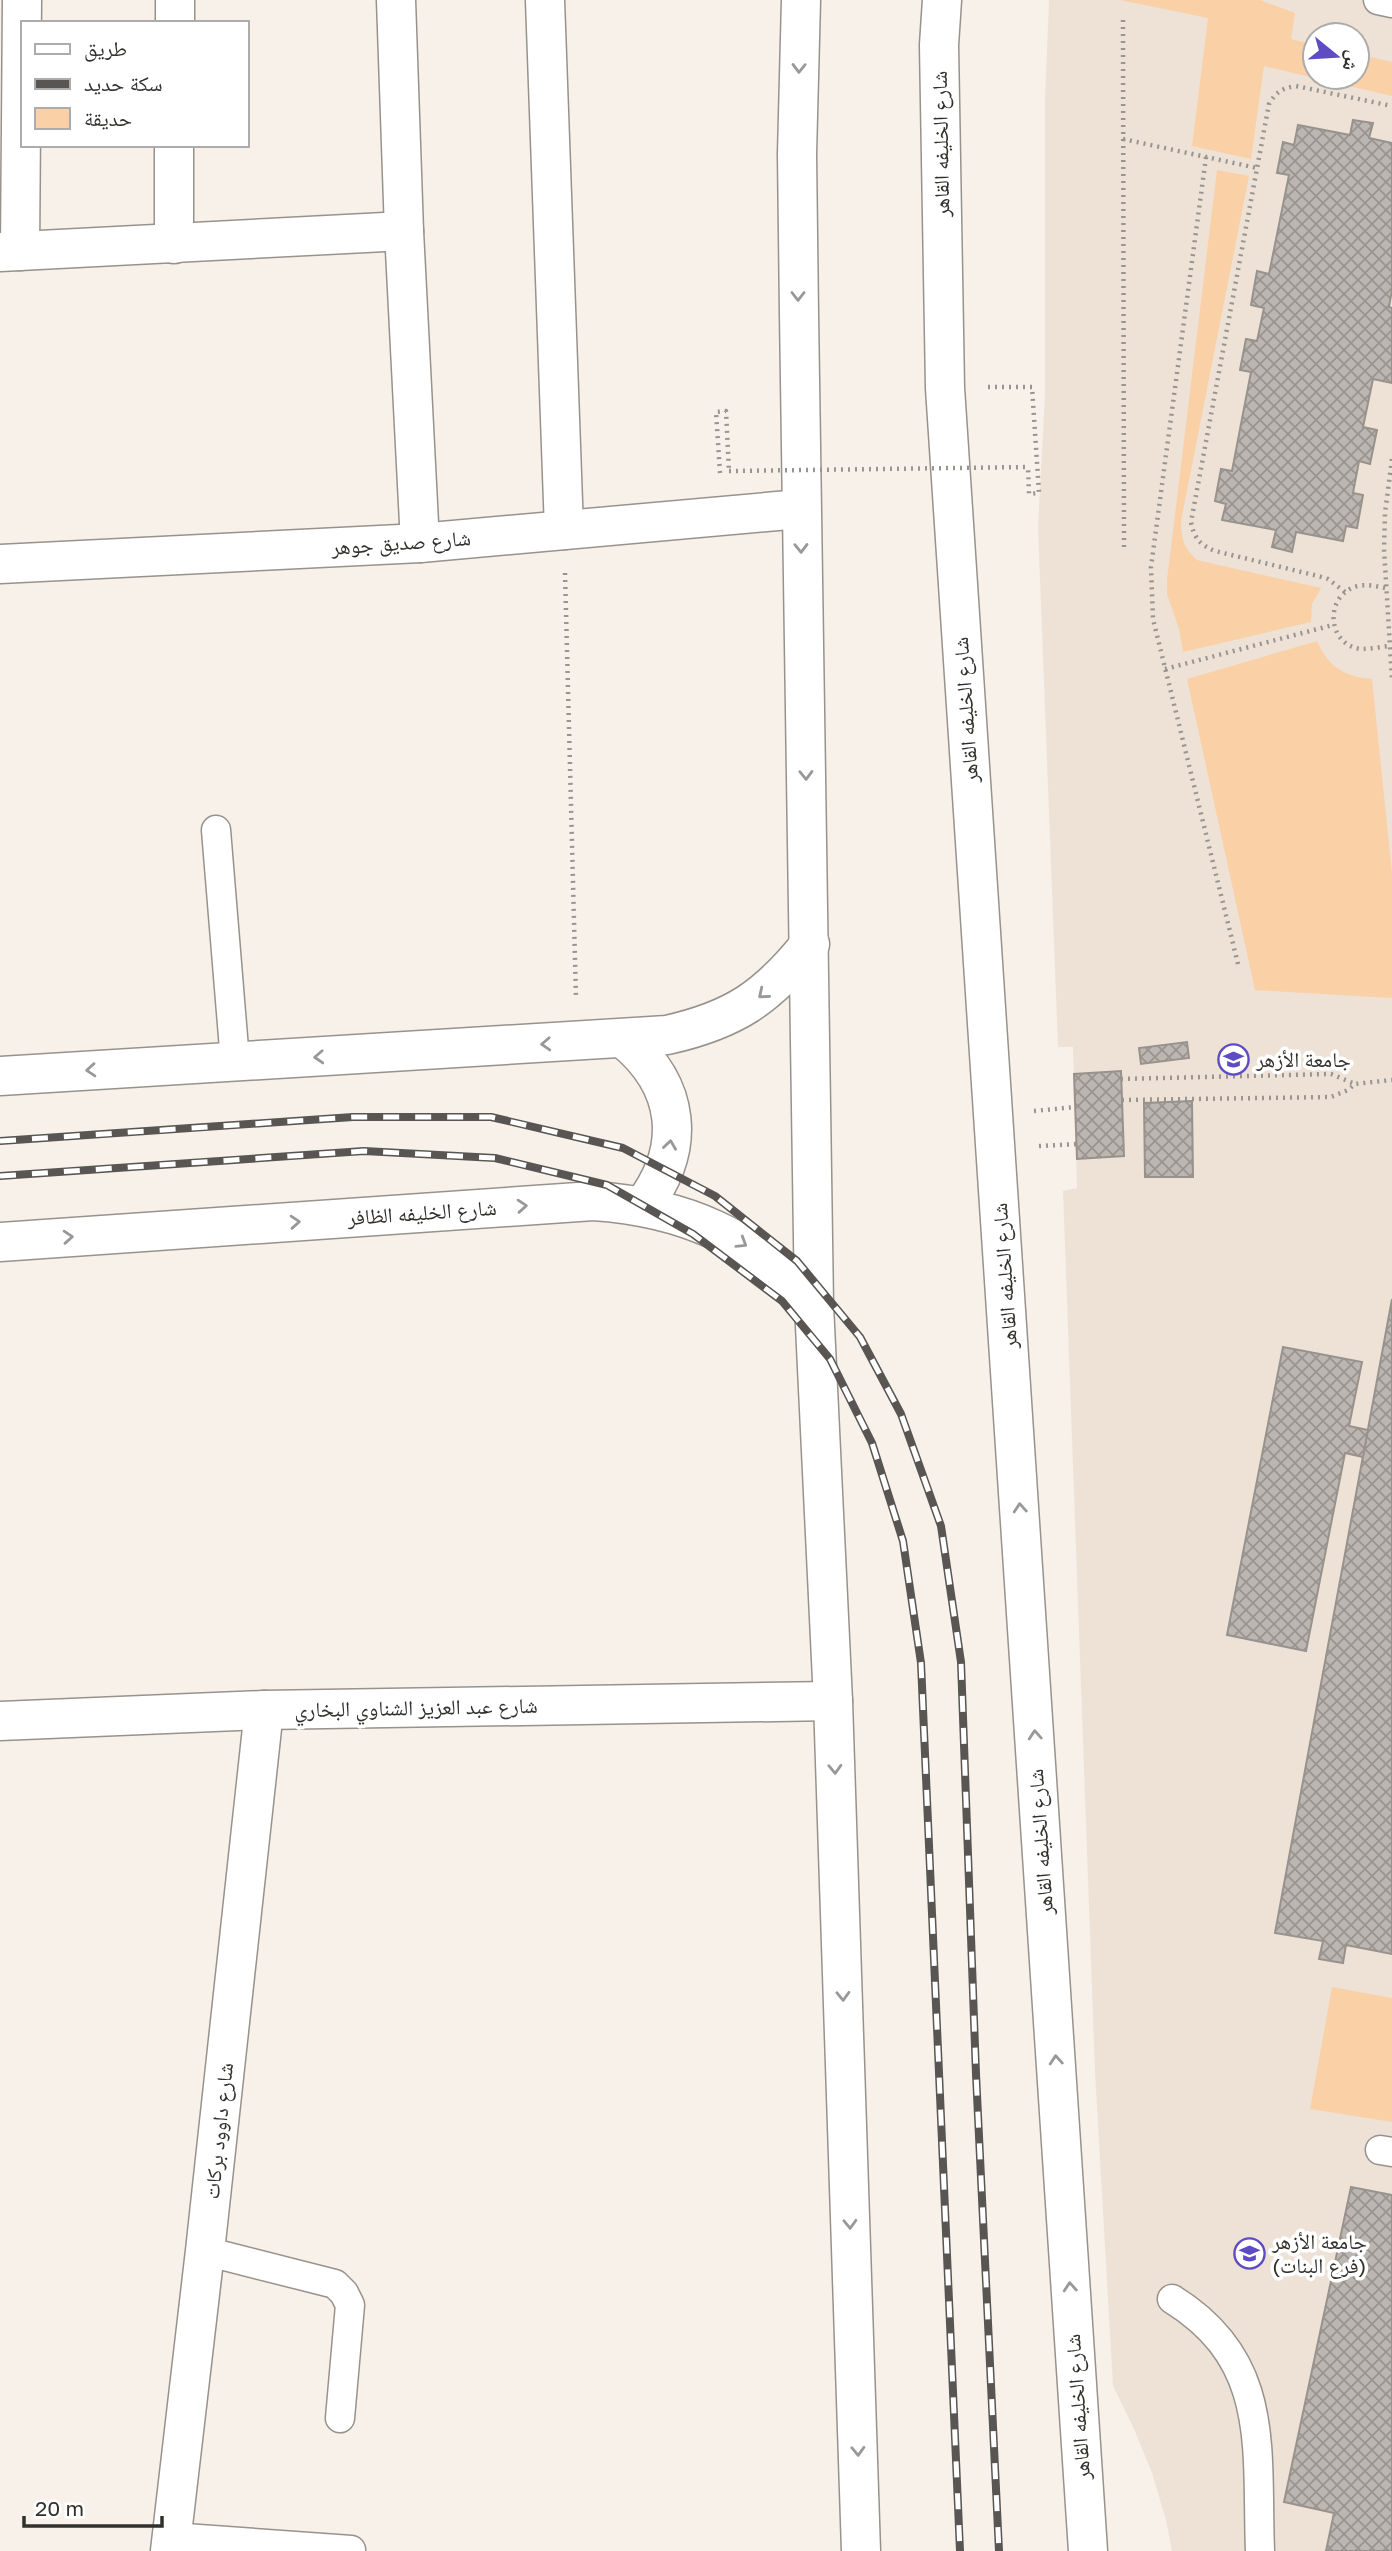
<svg xmlns="http://www.w3.org/2000/svg" width="1392" height="2551" font-family="'Golos Text','Noto Naskh Arabic',sans-serif">
  <style>
    .built { fill: #eee2d7; fill-rule: evenodd }
    .green { fill: #fad0a6 }
    .building { fill: url(#building-cross-hatch); stroke: #98928d; stroke-width: 2 }
    .lines { fill: none; stroke-linecap: round; stroke-linejoin: round }
    .service-casing { stroke: #98928c; stroke-width: 31 }
    .minor-casing { stroke: #98928c; stroke-width: 41 }
    .tertiary-casing { stroke: #98928c; stroke-width: 41 }
    .primary-casing { stroke: #98928c; stroke-width: 41 }
    .path { stroke: #98948f; stroke-width: 4.5; stroke-dasharray: 2 5; stroke-linecap: butt }
    .service { stroke: #fff; stroke-width: 28 }
    .minor { stroke: #fff; stroke-width: 38 }
    .tertiary { stroke: #fff; stroke-width: 38 }
    .primary { stroke: #fff; stroke-width: 38 }
    .rail-casing { stroke: #585552; stroke-width: 8 }
    .rail { stroke: #fff; stroke-width: 5; stroke-dasharray: 16; stroke-linecap: butt }
    .path-bridge { stroke: #98948f; stroke-width: 4.5; stroke-dasharray: 2 5; stroke-linecap: butt }
    .oneway { stroke: #989896 }
    .labels { text-anchor: middle; stroke-width: 7; stroke-linejoin: round; paint-order: stroke }
    .street-label { font-size: 21px; fill: #32302d; stroke: #fff }
    .poi-label { font-size: 21px; fill: #32302d; stroke: #fff; text-anchor: start }
  </style>
  <defs>
    <pattern id="building-cross-hatch" width="8" height="8" patternUnits="userSpaceOnUse" patternTransform="scale(1.75)"><rect width="8" height="8" fill="#bcb6b0"/><path d="M0 0l8 8M0 8l8-8" fill="none" stroke="#999490"/></pattern>
  </defs>
  <rect width="100%" height="100%" fill="#f7f1ea"/>
  <path class="built" d="M1049 0H1392V2551H1172L1166 2520 1152 2473 1134 2429 1113 2386 1095 2072 1063 1191 1077 1188 1073 1047H1058L1038 527 1045 395V100ZM1315 35H1357V77H1315Z"/>
  <g class="green">
    <polygon points="1120,0 1260,0 1295,13 1291,39 1315,45 1315,77 1357,77 1357,54 1392,62 1392,96 1264,66 1251,159 1192,146 1208,18"/>
    <path d="M1217 170 1249 176 1181 521C1181 539 1184 548 1197 560L1321 588 1312 604 1311 622 1183 652 1179 629 1167 594V580Z"/>
    <path d="M1317 641C1328 666 1344 677 1372 679L1392 873V998L1255 990 1187 679Z"/>
    <polygon points="1332,1987 1392,1998 1392,2122 1310,2109"/>
  </g>
  <g class="building">
    <polygon points="1353,120 1373,123 1369,138 1392,143 1392,290 1389,307 1392,308 1392,383 1373,379 1363,427 1377,430 1370,464 1359,461 1353,493 1363,495 1357,528 1346,526 1343,541 1296,532 1292,552 1272,547 1276,530 1222,520 1226,504 1215,501 1221,469 1232,471 1251,372 1240,370 1246,339 1257,341 1264,308 1251,305 1257,271 1269,274 1289,175 1277,173 1283,142 1294,145 1298,125 1350,135"/>
    <polygon points="1187,1042 1189,1058 1141,1064 1139,1048"/>
    <polygon points="1121,1071 1124,1156 1077,1159 1074,1074"/>
    <polygon points="1192,1101 1193,1177 1145,1177 1144,1103"/>
    <polygon points="1392,1299 1392,1954 1346,1945 1343,1963 1319,1959 1323,1941 1275,1933"/>
    <polygon points="1283,1347 1362,1362 1349,1426 1368,1430 1363,1457 1345,1453 1306,1651 1227,1635"/>
    <polygon points="1351,2187 1392,2195 1392,2551 1326,2551 1334,2513 1284,2502"/>
  </g>
  <g class="lines">
    <defs>
      <g id="service">
        <polyline points="1378,0 1392,3"/>
        <polyline points="216,830 235,1061"/>
        <polyline points="1380,2150 1392,2152"/>
        <polyline points="205,2251 335,2284 344,2293 350,2305 340,2418"/>
        <path d="M1172 2299C1272 2361 1256 2449 1260 2551"/>
        <polyline points="171,2537 351,2550"/>
      </g>
      <g id="minor">
        <polyline points="396,0 404,231 420,543"/>
        <polyline points="545,0 564,530"/>
        <polyline points="175,23 175,0"/>
        <polyline points="174,244 174,145"/>
        <polyline points="20,251 22,0"/>
        <polyline points="0,252 404,231"/>
        <polyline points="0,564 420,543 800,509"/>
        <polyline points="0,1721 264,1710 833,1701"/>
        <polyline points="170,2551 205,2251 264,1710"/>
      </g>
      <g id="tertiary">
        <path d="M624 1039C681 1086 687 1148 643 1206"/>
        <path d="M0 1076 667 1035C734 1020 767 998 810 944"/>
        <path d="M0 1242 593 1201C684 1207 753 1237 814 1305"/>
      </g>
      <g id="primary">
        <polyline points="801,0 797,154 799,314 814,1305 833,1701 861,2551"/>
        <polyline points="942,0 939,45 945,388 1088,2551"/>
      </g>
    </defs>
    <use href="#service" class="service-casing"/>
    <use href="#minor" class="minor-casing"/>
    <use href="#tertiary" class="tertiary-casing"/>
    <use href="#primary" class="primary-casing"/>
    <g class="path">
      <polyline points="1123,20 1124,550"/>
      <polyline points="1123,139 1257,168"/>
      <polyline points="1206,157 1151,567 1153,619 1238,964"/>
      <polyline points="988,387 1032,387 1039,493 1029,494 1028,467"/>
      <polyline points="1392,459 1385,513 1384,549 1392,679"/>
      <polyline points="720,473 716,412 726,411 729,471"/>
      <polyline points="565,573 576,998"/>
      <path d="M1385 588C1376 586 1367 584 1358 586 1324 594 1326 645 1361 649 1370 649 1380 647 1389 646"/>
      <path d="M1345 592 1328 579 1318 576 1215 551C1200 545 1194 538 1191 522L1269 104C1276 92 1282 88 1296 86L1392 106"/>
      <polyline points="1165,669 1333,625"/>
      <polyline points="1121,1079 1331,1074 1355,1084"/>
      <polyline points="1122,1100 1331,1097 1348,1090 1355,1084 1392,1080"/>
      <polyline points="1034,1111 1075,1107"/>
      <polyline points="1039,1146 1077,1144"/>
    </g>
    <use href="#service" class="service"/>
    <use href="#minor" class="minor"/>
    <use href="#tertiary" class="tertiary"/>
    <use href="#primary" class="primary"/>
    <defs>
      <g id="rail">
        <polyline points="0,1141 353,1117 491,1117 623,1148 715,1196 797,1261 860,1337 901,1414 941,1526 961,1662 976,2074 999,2551"/>
        <polyline points="0,1176 364,1151 495,1158 607,1185 693,1234 782,1301 830,1359 872,1443 903,1541 921,1663 960,2551"/>
      </g>
    </defs>
    <use href="#rail" class="rail-casing"/>
    <use href="#rail" class="rail"/>
    <polyline class="path-bridge" points="729,471 1028,467"/>
  </g>
  <defs><path id="oneway-chevron" d="M-2-3.5L2.5 0L-2 3.5" fill="none" stroke-width="1.6" stroke-linecap="round" stroke-linejoin="round" transform="scale(1.75)"/></defs>
  <g class="oneway">
    <use href="#oneway-chevron" transform="translate(799 68) rotate(91)"/>
    <use href="#oneway-chevron" transform="translate(798 296) rotate(90)"/>
    <use href="#oneway-chevron" transform="translate(801 548) rotate(89)"/>
    <use href="#oneway-chevron" transform="translate(806 775) rotate(89)"/>
    <use href="#oneway-chevron" transform="translate(763 994) rotate(140)"/>
    <use href="#oneway-chevron" transform="translate(546 1044) rotate(177)"/>
    <use href="#oneway-chevron" transform="translate(319 1057) rotate(177)"/>
    <use href="#oneway-chevron" transform="translate(91 1070) rotate(176)"/>
    <use href="#oneway-chevron" transform="translate(670 1145) rotate(-82)"/>
    <use href="#oneway-chevron" transform="translate(522 1206) rotate(-4)"/>
    <use href="#oneway-chevron" transform="translate(295 1222) rotate(-4)"/>
    <use href="#oneway-chevron" transform="translate(68 1237) rotate(-4)"/>
    <use href="#oneway-chevron" transform="translate(742 1243) rotate(32)"/>
    <use href="#oneway-chevron" transform="translate(1020 1508) rotate(-94)"/>
    <use href="#oneway-chevron" transform="translate(1035 1735) rotate(-94)"/>
    <use href="#oneway-chevron" transform="translate(835 1769) rotate(88)"/>
    <use href="#oneway-chevron" transform="translate(843 1996) rotate(88)"/>
    <use href="#oneway-chevron" transform="translate(1056 2060) rotate(-94)"/>
    <use href="#oneway-chevron" transform="translate(850 2224) rotate(88)"/>
    <use href="#oneway-chevron" transform="translate(1070 2287) rotate(-94)"/>
    <use href="#oneway-chevron" transform="translate(858 2451) rotate(88)"/>
  </g>
  <defs>
    <symbol id="university-ring" viewBox="-11 -11 22 22"><circle r="9.5" fill="#fff" stroke="#5e4cc4" stroke-width="1.5"/><path d="M0-5L7-2L0 1L-7-2ZM-4 1L0 2.5L4 1V4Q0 6-4 4Z" fill="#5e4cc4"/></symbol>
  </defs>
  <g fill-rule="evenodd">
    <use href="#university-ring" x="1216" y="1042" width="35" height="35"/>
    <use href="#university-ring" x="1232" y="2236" width="35" height="35"/>
  </g>
  <g class="labels">
    <g class="street-label">
      <text transform="translate(941 144) rotate(-91)" y="7">شارع الخليفه القاهر</text>
      <text transform="translate(401 543) rotate(-4)" y="7">شارع صديق جوهر</text>
      <text transform="translate(966 710) rotate(-94)" y="7">شارع الخليفه القاهر</text>
      <text transform="translate(422 1213) rotate(-4)" y="7">شارع الخليفه الظافر</text>
      <text transform="translate(1005 1276) rotate(-94)" y="7">شارع الخليفه القاهر</text>
      <text transform="translate(416 1708) rotate(-1)" y="7">شارع عبد العزيز الشناوي البخاري</text>
      <text transform="translate(1041 1842) rotate(-94)" y="7">شارع الخليفه القاهر</text>
      <text transform="translate(219 2131) rotate(-84)" y="7">شارع داوود بركات</text>
      <text transform="translate(1078 2407) rotate(-94)" y="7">شارع الخليفه القاهر</text>
    </g>
    <g class="poi-label">
      <text x="1256" y="1067">جامعة الأزهر</text>
      <text x="1272" y="2249">جامعة الأزهر<tspan x="1272" dy="24">(فرع البنات)</tspan></text>
    </g>
  </g>
  <rect x="21" y="21" width="228" height="126" fill="#ffffff" stroke="#adacab" stroke-width="2"/>
  <rect x="35" y="44" width="35" height="10" fill="#ffffff" stroke="#adacab" stroke-width="2"/>
  <text x="84" y="56" font-size="21" fill="#32302d">طريق</text>
  <rect x="35" y="79" width="35" height="10" fill="#585552" stroke="#adacab" stroke-width="2"/>
  <text x="84" y="91" font-size="21" fill="#32302d">سكة حديد</text>
  <rect x="35" y="108" width="35" height="21" fill="#fad0a6" stroke="#adacab" stroke-width="2"/>
  <text x="84" y="126" font-size="21" fill="#32302d">حديقة</text>
  <g transform="translate(1336 56) rotate(108)"><circle r="33" fill="#ffffff" stroke="#adacab" stroke-width="2"/>
  <path d="M0-5L12 26L0 18L-12 26Z" fill="#5e4cc4"/>
  <text y="-10" font-size="19" font-weight="bold" text-anchor="middle" fill="#32302d">ش</text>
  </g>
  <path d="M24 2516v10h138v-10" fill="none" stroke="#32302d" stroke-width="3.5"/>
  <text x="35" y="2516" font-size="21" fill="#32302d" stroke="#ffffff" stroke-width="5" paint-order="stroke">20 m</text>
</svg>
